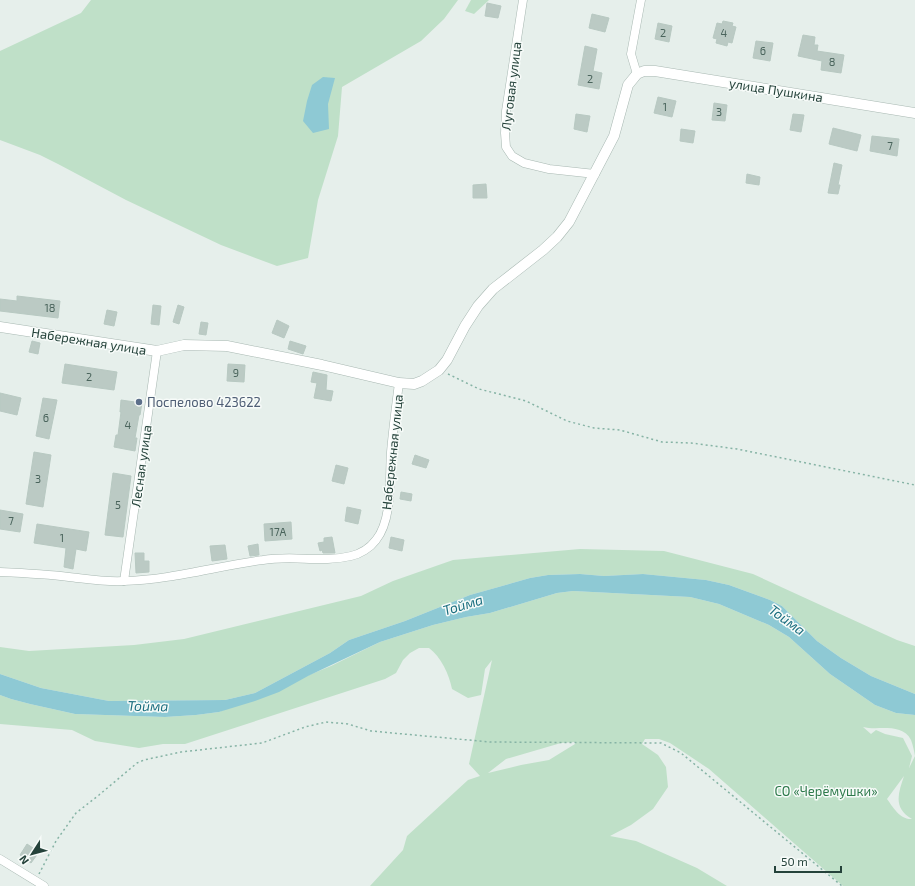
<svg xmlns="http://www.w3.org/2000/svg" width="915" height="886" font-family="'Exo 2',sans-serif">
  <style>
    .green { fill: #bfe0c8; fill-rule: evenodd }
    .water { fill: #8ec9d4 }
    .building { fill: #bbcac4; stroke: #b8c9c2 }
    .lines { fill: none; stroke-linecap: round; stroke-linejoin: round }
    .minor-casing { stroke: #a8b8b2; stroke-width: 9 }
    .tertiary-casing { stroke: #a8b8b2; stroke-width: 11 }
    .path { stroke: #86b3a5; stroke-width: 1.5; stroke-dasharray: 2 3; stroke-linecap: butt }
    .minor { stroke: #fff; stroke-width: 8 }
    .tertiary { stroke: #fff; stroke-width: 10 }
    .service-dot { fill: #5c6f8a; stroke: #f7fbf9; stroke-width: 1.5 }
    .labels { text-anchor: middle; stroke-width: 3; stroke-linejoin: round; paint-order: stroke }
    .number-label { font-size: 11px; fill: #4a645c }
    .street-label { font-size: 13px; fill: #24423a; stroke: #f7fbf9 }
    .service-label { font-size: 13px; fill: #4e5e75; stroke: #f7fbf9; text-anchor: start }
    .park-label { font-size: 13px; fill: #2d7a4b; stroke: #f7fbf9 }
    .water-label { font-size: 14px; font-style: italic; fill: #1c6f80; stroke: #f7fbf9 }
  </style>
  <rect width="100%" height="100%" fill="#e6efeb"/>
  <g class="green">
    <polygon points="91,0 458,0 444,19 421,41 342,87 338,136 318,200 308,258 277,266 221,245 126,200 58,164 40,155 0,140 0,51 81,13"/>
    <polygon points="471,0 489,0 474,14 465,11"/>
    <polygon points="580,549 664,551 753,574 897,640 915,646 915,694 871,676 841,658 817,641 782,606 770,600 729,585 706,580 643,574 604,576 580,574 548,575 530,578 470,595 405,621 349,640 330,653 255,693 225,700 109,701 41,688 0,674 0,647 29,651 134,645 184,639 361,596 393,581 453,560"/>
    <path d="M573 591 690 597 719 604 769 625 789 637 830 674 875 705 896 713 915 715V886H843L709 769 670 743 659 739H645L642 744 658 755 666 767 668 787 653 809 631 825 610 836 636 841 697 868 727 886H370L403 850 407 836 468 780 480 776 469 764 492 660 485 669 481 695 468 698 452 689C449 674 441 657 429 648H419L410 653 403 660 396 673 385 679 185 744H163L139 748 95 741 72 730 0 724V695L11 699 30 704 75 714 165 717 196 715 219 712 331 666 380 642 433 625 466 617 490 613 557 593ZM863 727C877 731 902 722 911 740 913 745 914 751 915 756L909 768 912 756 903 738 885 734 876 730 871 734ZM576 742 575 744 549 760 521 765 488 773 506 759 561 743ZM904 776C898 794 893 808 912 819 900 820 893 807 887 799Z"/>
  </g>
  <g class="water">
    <polygon points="323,77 335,78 328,104 329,129 313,133 303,121 307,101 312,85"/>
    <polygon points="580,574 604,576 643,574 706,580 729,585 770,600 782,606 817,641 841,658 871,676 915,694 915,715 896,713 875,705 830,674 789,637 769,625 719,604 690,597 573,591 557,593 490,613 466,617 433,625 380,642 308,676 279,692 255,701 219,712 196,715 165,717 75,714 30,704 11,699 0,695 0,674 41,688 109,701 225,700 255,693 330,653 349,640 405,621 470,595 530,578 548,575"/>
  </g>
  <g class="building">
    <polygon points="487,3 501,6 498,18 485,16"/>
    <polygon points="592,14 609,18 605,32 589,28"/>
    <polygon points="723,21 733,23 732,26 736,27 732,43 728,42 727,46 716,43 717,39 713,38 717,23 722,24"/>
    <polygon points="658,23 672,26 669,42 655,39"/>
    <polygon points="803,35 815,37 814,45 818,45 817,51 844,55 841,73 821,70 822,61 798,56"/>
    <polygon points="756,41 773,43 770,61 753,58"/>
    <polygon points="585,46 597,49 593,71 602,73 599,89 578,85"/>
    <polygon points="658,97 676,101 672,117 654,113"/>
    <polygon points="714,103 727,105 725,121 712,120"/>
    <polygon points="576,114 590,116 587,132 574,129"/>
    <polygon points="793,114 804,115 801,132 790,130"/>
    <polygon points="833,128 861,135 857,151 829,144"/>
    <polygon points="681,129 695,131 693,143 680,141"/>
    <polygon points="872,136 899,139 897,156 870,151"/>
    <polygon points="834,163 842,165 838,185 840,185 838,194 828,193"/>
    <polygon points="747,174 760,177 759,185 746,183"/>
    <polygon points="486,184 487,198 473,198 473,185"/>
    <polygon points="17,296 60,301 58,318 0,311 0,299 17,301"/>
    <polygon points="153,305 161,306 159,325 151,324"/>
    <polygon points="178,305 184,307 179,324 173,322"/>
    <polygon points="107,310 117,312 114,326 104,324"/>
    <polygon points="277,320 289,326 284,338 272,333"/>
    <polygon points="201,322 208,323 206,335 199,334"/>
    <polygon points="32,341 40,343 38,354 29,352"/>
    <polygon points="290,341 306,346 303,354 288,349"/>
    <polygon points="65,364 117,372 114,390 62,383"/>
    <polygon points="228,364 245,365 244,382 227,381"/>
    <polygon points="313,372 327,375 326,390 333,391 331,401 314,398 317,383 311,382"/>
    <polygon points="0,393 21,398 17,415 0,411"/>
    <polygon points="43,398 57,400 49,439 36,436"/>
    <polygon points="121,400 142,403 140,415 139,415 135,438 137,438 135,451 114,447 116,435 118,435 121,412 120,412"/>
    <polygon points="34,452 51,455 43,507 26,504"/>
    <polygon points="415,455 429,460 426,468 412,464"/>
    <polygon points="336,465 348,468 344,484 332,481"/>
    <polygon points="113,473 131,476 123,537 105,535"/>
    <polygon points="401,492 412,494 411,501 400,499"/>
    <polygon points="347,507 361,510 358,524 345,521"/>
    <polygon points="0,510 23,514 20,532 0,529"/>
    <polygon points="291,522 292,539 265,541 264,524"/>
    <polygon points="37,524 89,532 86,551 76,549 73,569 64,567 66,548 34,543"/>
    <polygon points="332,537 335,553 323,553 322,550 320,551 318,543 324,542 324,538"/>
    <polygon points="391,537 404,540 402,551 389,548"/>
    <polygon points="258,544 259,555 250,556 248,546"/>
    <polygon points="225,545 227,559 212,561 210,546"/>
    <polygon points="135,553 144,553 144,561 149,561 149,572 136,573"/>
    <polygon points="27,844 39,852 31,863 20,855"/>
  </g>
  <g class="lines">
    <defs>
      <g id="minor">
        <polyline points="523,0 506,111 505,133 506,147 512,156 524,163 549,169 595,174"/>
        <polyline points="637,74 631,54 641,0"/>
        <path d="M0 572C23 573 46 574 69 577 87 579 105 582 123 581 171 580 217 566 263 560 293 555 322 563 351 556 360 554 370 548 376 540 393 519 389 478 391 452 393 429 396 406 399 383"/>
        <polyline points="124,581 157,351"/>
        <polyline points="0,859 44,886"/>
      </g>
      <polyline id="tertiary" points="0,327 157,351 184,345 227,346 322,365 399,383 414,384 422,381 439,370 447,360 465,326 478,306 493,289 543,250 557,237 569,222 614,136 628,85 637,74 644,71 655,71 915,113"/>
    </defs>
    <use href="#minor" class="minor-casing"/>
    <use href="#tertiary" class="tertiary-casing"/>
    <g class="path">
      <polyline points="448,374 479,389 526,401 567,421 594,428 620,430 662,442 691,443 737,449 915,485"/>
      <polyline points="39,874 56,841 76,813 99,795 137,763 144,760 181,752 262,743 305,727 326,722 348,724 371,731 490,742 661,743 681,753 842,886"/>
    </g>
    <use href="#minor" class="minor"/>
    <use href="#tertiary" class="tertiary"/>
  </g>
  <circle class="service-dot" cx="139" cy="402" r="4"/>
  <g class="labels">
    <g class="number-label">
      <text x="663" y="37">2</text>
      <text x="724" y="37">4</text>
      <text x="763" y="55">6</text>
      <text x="832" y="66">8</text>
      <text x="590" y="83">2</text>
      <text x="665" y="111">1</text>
      <text x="719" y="116">3</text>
      <text x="890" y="150">7</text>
      <text x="50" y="312">18</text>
      <text x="236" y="377">9</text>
      <text x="89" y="381">2</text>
      <text x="46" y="422">6</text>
      <text x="128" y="429">4</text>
      <text x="38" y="483">3</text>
      <text x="118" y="509">5</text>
      <text x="11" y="525">7</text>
      <text x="278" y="536">17А</text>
      <text x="62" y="542">1</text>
    </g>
    <g class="street-label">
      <text transform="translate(511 86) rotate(-83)" y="5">Луговая улица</text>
      <text transform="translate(776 90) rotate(9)" y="5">улица Пушкина</text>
      <text transform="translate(89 341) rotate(9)" y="5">Набережная улица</text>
      <text transform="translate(392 452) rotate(-84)" y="5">Набережная улица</text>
      <text transform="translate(141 466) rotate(-82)" y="5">Лесная улица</text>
    </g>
    <g class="service-label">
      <text x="147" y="407">Поспелово 423622</text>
    </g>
    <g class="park-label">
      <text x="826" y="796">СО «Черёмушки»</text>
    </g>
    <g class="water-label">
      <text transform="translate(463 605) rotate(-17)" y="5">Тойма</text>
      <text transform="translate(787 620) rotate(36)" y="5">Тойма</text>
      <text transform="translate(148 706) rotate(1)" y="5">Тойма</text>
    </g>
  </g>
  <g transform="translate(32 854) rotate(234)" stroke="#f7fbf9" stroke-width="3" paint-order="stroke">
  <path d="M0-3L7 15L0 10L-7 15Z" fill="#24423a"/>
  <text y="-6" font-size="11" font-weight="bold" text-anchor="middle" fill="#24423a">N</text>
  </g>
  <path d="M775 866v6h66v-6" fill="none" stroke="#24423a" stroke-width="2"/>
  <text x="781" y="866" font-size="12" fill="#24423a" stroke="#f7fbf9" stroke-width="3" paint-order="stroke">50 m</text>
</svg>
